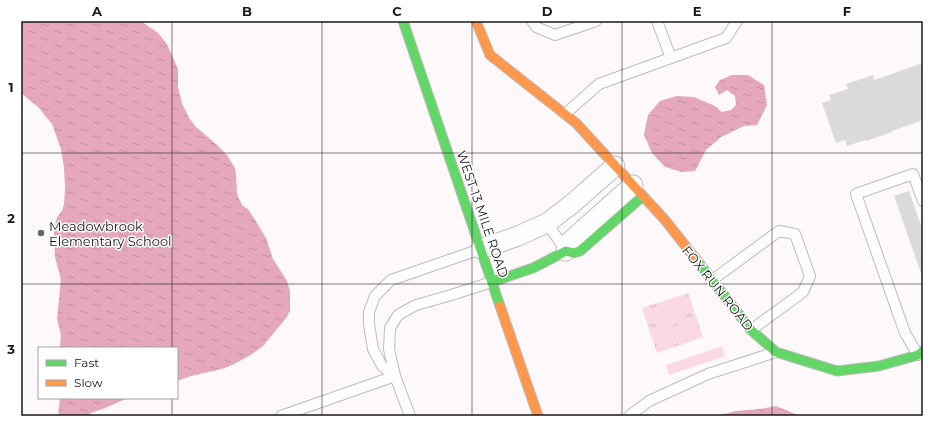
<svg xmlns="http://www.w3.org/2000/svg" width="944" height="437" font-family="Montserrat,sans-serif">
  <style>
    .grass { fill: url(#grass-tufts) }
    .garden { fill: #fad9e3 }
    .water { fill: url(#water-ripples) }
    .building { fill: #dcd9da }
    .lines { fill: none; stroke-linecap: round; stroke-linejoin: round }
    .lane-casing { stroke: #bfbbbc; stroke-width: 12 }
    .street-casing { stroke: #bfbbbc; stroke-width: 21 }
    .fast-casing { stroke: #bfbbbc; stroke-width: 11 }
    .slow-casing { stroke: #bfbbbc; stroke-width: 11 }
    .lane { stroke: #fffefe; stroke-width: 10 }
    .street { stroke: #fffefe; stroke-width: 19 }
    .fast { stroke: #63d668; stroke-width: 9 }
    .slow { stroke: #ff974d; stroke-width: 9 }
    .grid { fill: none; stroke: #1a1718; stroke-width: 1; stroke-opacity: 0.55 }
    .poi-dot { fill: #696667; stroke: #fff; stroke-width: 1.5 }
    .labels { text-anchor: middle; stroke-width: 3; stroke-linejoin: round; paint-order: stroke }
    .street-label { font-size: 13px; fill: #1a1718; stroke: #fff }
    .poi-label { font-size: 13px; fill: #1a1718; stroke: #fff; text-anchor: start }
    .neatline { fill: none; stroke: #1a1718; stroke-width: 1.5 }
    .grid-label { font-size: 13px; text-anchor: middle; font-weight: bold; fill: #1a1718 }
  </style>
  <defs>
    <pattern id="grass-tufts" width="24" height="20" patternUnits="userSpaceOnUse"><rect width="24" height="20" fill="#fad9e3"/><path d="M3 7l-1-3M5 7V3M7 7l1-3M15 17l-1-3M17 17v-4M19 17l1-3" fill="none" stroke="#d6bac2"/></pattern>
    <pattern id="water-ripples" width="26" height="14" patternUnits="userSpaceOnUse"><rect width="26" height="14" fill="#e4a7bc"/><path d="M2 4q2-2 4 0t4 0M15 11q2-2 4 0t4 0" fill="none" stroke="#c38fa1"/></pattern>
  </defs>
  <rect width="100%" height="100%" fill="#fdf9fa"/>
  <polygon class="grass" points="688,293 703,337 657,353 642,308"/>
  <g class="garden">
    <polygon points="683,299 688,313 656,325 650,310"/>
    <polygon points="690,321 696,335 663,347 658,332"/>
    <polygon points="722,346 725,356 669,375 666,365"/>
  </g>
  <g class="water">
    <polygon points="21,21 141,21 158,33 167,44 178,69 178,87 182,103 189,118 196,127 216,144 227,155 235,168 236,174 237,194 238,197 243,206 248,209 254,218 266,238 273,259 287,281 290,291 290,310 287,317 262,347 249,356 232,365 222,369 191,376 177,381 177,348 60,348 61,335 57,319 61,279 55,257 54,239 54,230 57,217 62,211 64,204 65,188 64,168 61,149 52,124 38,107 21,93"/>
    <polygon points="732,75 748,75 764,85 767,105 757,125 744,126 721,137 706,150 695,171 682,172 665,167 652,153 644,135 648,115 660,101 677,96 694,97 715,106 722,112 731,110 736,105 735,96 727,90 719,95 715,87 720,80"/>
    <polygon points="60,398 128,398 105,408 91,413 87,416 58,416"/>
    <polygon points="776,406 800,416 716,416 736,411 760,409"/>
  </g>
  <g class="building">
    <polygon points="923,63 923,120 892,131 892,132 866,141 865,140 847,146 845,140 836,143 822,103 831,100 829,95 848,89 846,84 873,75 874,80"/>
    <polygon points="909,191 923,231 923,272 921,273 894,196"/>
  </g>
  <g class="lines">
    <defs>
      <g id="lane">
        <polyline points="532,21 536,27 555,35 596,21"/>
        <polyline points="657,21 671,58"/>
        <polyline points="565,114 599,84 726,38 737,21"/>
        <polyline points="547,223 566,251"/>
        <polyline points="711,281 779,231 795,234 810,276 803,292 751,330"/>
        <polyline points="918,355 905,333 856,194 913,174 923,201"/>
        <polyline points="395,376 382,366 373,349 369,324 369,312 375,296 391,280 481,249"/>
        <polyline points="281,416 395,376"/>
        <polyline points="410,416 395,376 389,349 390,328 398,315 416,305 448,296 492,282"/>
        <polyline points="629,416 649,401 708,374 776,352"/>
      </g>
      <g id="street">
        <polyline points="481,249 518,236 547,223 572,204 615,166"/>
        <polyline points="566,251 568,243 633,185"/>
      </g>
      <g id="fast">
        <polyline points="403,21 500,306"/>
        <polyline points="695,258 751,330 776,352 837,371 879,366 918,355 923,351"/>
        <polyline points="492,282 533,268 566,251 573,253 580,251 643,196"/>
      </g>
      <g id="slow">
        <polyline points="476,21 490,55 576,123 665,220 695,258"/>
        <polyline points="500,306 538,416"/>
      </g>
    </defs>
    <use href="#lane" class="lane-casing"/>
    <use href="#street" class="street-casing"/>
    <use href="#fast" class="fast-casing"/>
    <use href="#slow" class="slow-casing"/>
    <use href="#lane" class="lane"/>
    <use href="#street" class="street"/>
    <use href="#fast" class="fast"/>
    <use href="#slow" class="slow"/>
  </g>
  <path class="grid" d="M172 21V348M322 21V416M472 21V416M622 21V416M772 21V416M21 153H923M21 284H923M172 398V416"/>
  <circle class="poi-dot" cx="41" cy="233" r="4"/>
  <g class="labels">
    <g class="street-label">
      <text transform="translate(483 214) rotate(71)" y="5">WEST 13 MILE ROAD</text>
      <text transform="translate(718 288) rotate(51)" y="5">FOX RUN ROAD</text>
    </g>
    <g class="poi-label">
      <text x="49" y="231">Meadowbrook<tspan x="49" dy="15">Elementary School</tspan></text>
    </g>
  </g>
  <rect width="944" height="437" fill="none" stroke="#ffffff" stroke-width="44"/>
  <rect x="38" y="347" width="140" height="52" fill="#ffffff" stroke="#a3a2a3"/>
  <rect x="46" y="360" width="20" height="6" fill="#63d668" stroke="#a3a2a3"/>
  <text x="74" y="367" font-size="12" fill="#1a1718">Fast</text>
  <rect x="46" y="380" width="20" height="6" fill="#ff974d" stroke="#a3a2a3"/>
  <text x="74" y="387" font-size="12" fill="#1a1718">Slow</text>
  <rect x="22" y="22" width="900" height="393" class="neatline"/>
  <g class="grid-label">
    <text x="97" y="16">A</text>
    <text x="247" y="16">B</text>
    <text x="397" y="16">C</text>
    <text x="547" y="16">D</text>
    <text x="697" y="16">E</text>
    <text x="847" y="16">F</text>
    <text x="11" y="92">1</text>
    <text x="11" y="223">2</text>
    <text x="11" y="354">3</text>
  </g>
</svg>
